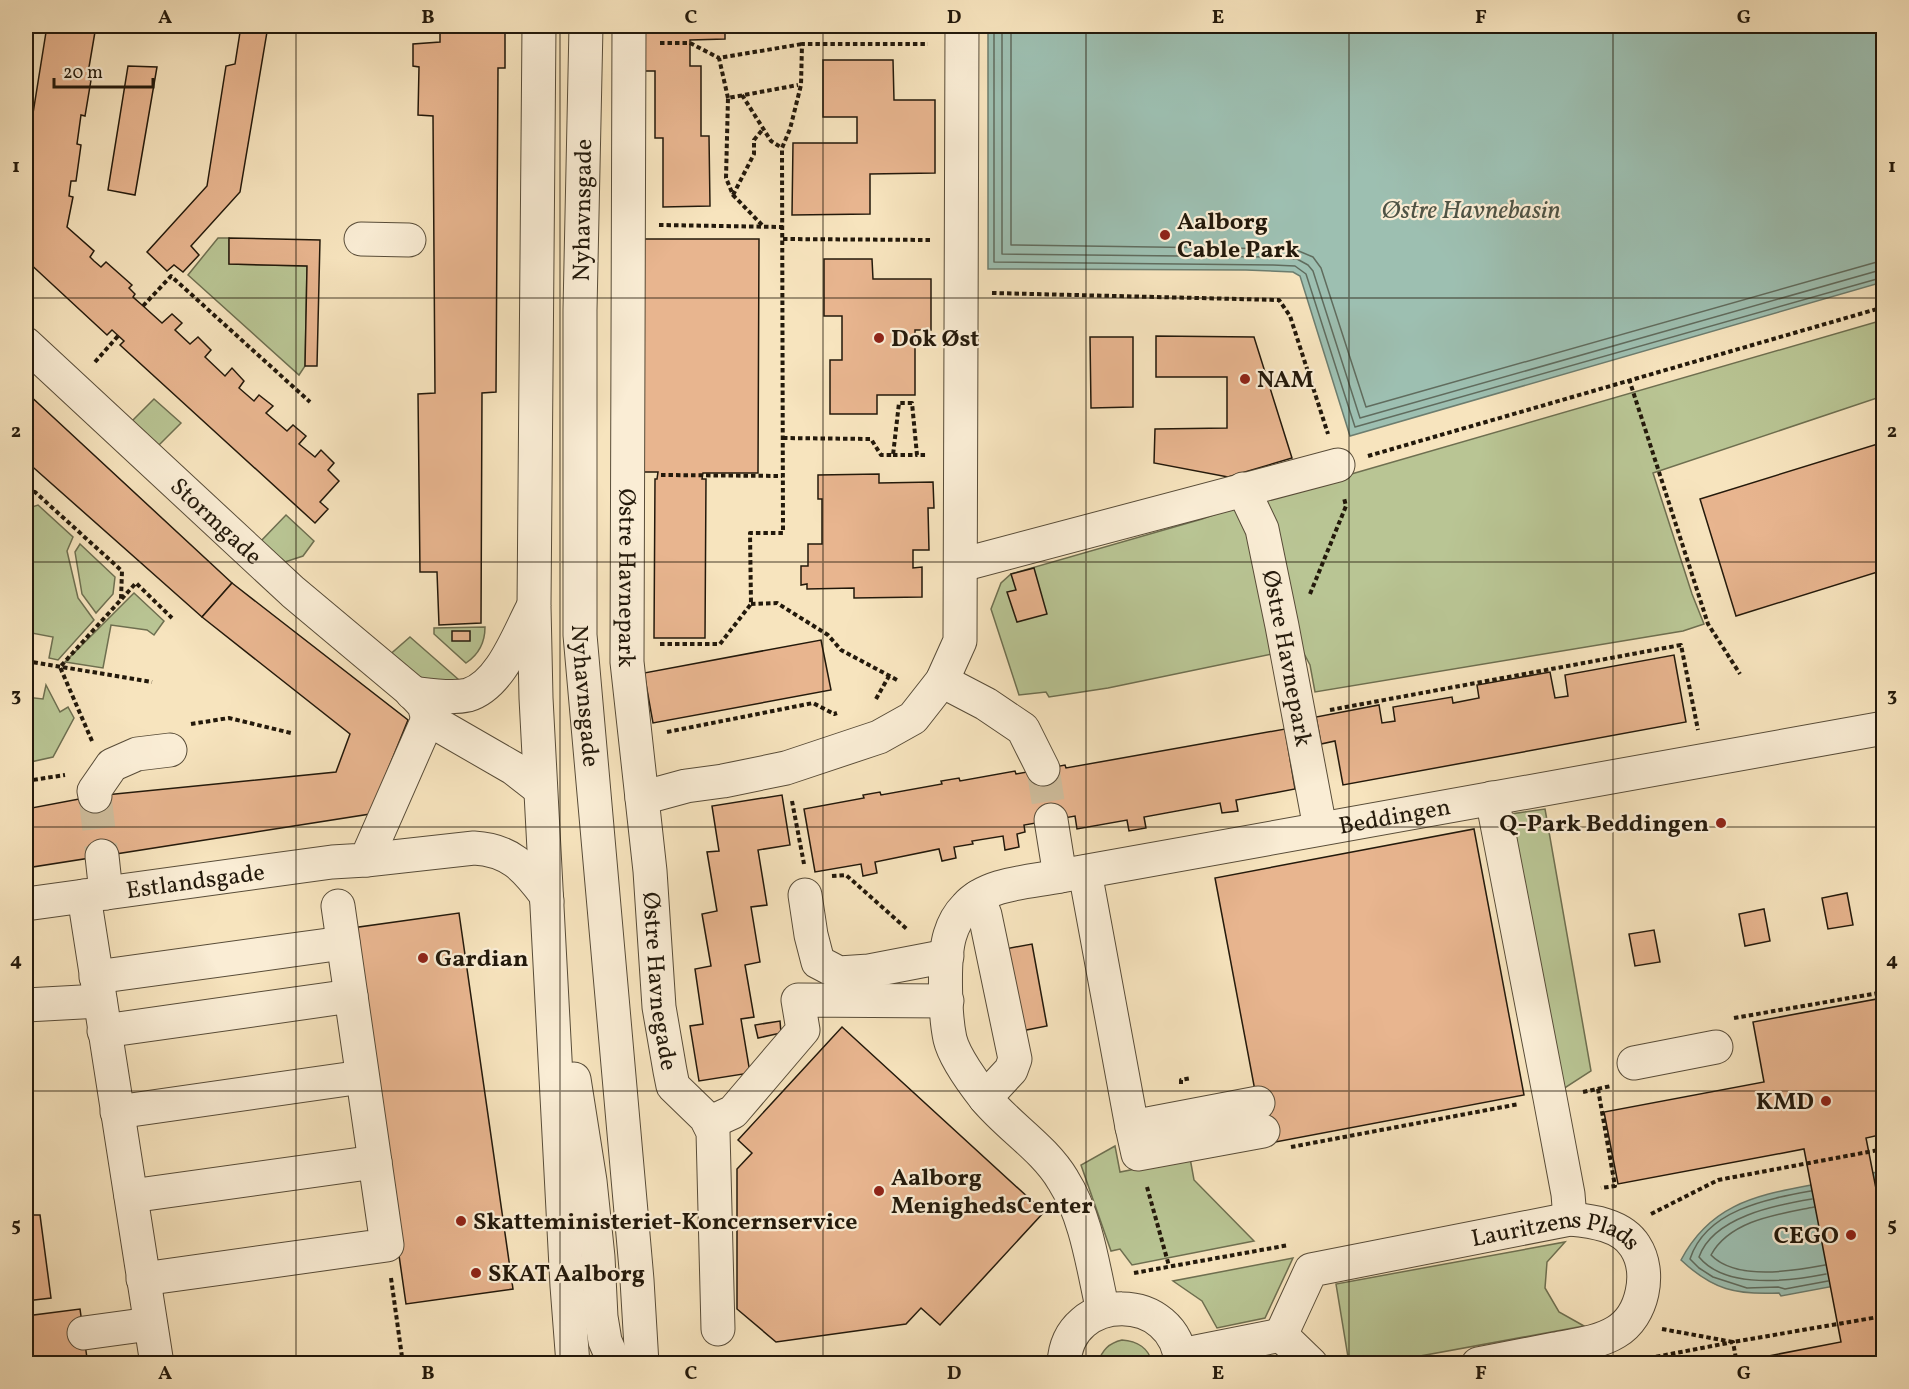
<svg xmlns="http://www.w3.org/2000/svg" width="1909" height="1389" font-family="Vollkorn,serif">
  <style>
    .green { fill: #b9c594; stroke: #6e6f50; stroke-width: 1.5 }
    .water { fill: #9dbfb1; stroke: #6c7d6f; stroke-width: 1.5 }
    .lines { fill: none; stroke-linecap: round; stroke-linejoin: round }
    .shore { stroke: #606c5e; stroke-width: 1.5 }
    .building { fill: #e8b58f; stroke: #23190b; stroke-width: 1.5 }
    .minor-tunnel { stroke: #cdbb9a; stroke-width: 33; stroke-dasharray: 33 16; stroke-linecap: butt }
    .minor-casing { stroke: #584c38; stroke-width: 35 }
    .path { stroke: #23190b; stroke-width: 4; stroke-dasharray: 4.5 3; stroke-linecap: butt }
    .minor { stroke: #faedd5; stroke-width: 33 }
    .grid { fill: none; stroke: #23190b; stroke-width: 1.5; stroke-opacity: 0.55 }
    .poi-dot { fill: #8f2418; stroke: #faedd5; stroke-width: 2 }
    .labels { text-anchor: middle; stroke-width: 4.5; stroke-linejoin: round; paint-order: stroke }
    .street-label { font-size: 24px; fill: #23190b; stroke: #faedd5 }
    .poi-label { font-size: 24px; font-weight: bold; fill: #23190b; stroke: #faedd5; text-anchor: start }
    .water-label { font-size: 26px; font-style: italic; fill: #4e5345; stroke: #faedd5 }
    .neatline { fill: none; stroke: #23190b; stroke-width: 2 }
    .grid-label { font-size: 20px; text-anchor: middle; font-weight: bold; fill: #23190b }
  </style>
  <rect width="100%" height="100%" fill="#f7e4be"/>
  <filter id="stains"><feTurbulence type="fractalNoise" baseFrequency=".00333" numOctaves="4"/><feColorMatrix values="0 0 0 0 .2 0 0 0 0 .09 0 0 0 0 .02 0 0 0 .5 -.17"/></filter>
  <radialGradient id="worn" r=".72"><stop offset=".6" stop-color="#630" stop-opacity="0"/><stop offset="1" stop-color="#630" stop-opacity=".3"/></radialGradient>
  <g class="green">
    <polygon points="218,238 229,238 229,264 307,266 305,366 299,375 188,275"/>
    <polygon points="1883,320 1883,396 1653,473 1692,594 1704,624 1683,631 1315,692 1310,665 1301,648 1108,688 1049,697 1046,692 1019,695 991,609 1001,583 1011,574 1202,519 1287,489 1348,475"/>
    <polygon points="154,399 181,423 157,447 132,421"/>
    <polygon points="38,505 73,537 67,551 78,598 94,620 58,660 49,658 53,637 26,632 26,545 32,507"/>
    <polygon points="286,515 314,541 303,556 285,562 261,541"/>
    <polygon points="80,544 115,577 113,594 96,613 82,594 75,552"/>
    <polygon points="134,593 164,621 154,635 147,630 111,625 103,668 65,662"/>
    <path d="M485 627C485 642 478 655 466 663L434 634V628Z"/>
    <path d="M410 637 458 679C430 693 408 672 386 658Z"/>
    <polygon points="46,685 60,712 68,707 74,718 53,757 26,763 26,697 43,699"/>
    <polygon points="1545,809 1591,1071 1560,1091 1511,814"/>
    <polygon points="1115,1146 1120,1172 1190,1158 1194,1180 1254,1241 1132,1265 1120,1249 1111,1251 1081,1165"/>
    <polygon points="1565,1242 1547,1262 1545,1288 1559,1312 1584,1326 1382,1363 1349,1363 1336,1284"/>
    <polygon points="1293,1258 1265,1318 1217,1328 1202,1301 1173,1281"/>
    <path d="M1122 1340C1137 1341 1149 1348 1152 1363H1098C1102 1350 1109 1343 1122 1340Z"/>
  </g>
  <g class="water">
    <polygon points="988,26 1883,26 1883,282 1350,436 1300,276 1293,272 1246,270 988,269"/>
    <path d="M1883 1171V1277L1781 1296 1779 1293C1736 1295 1713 1290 1681 1260 1709 1207 1752 1196 1806 1186 1832 1181 1858 1176 1883 1171Z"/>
  </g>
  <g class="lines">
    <g class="shore">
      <polyline points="994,26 994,262 1273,265 1295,266 1306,274 1355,427 1884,277"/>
      <polyline points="1002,26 1002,254 1273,257 1297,259 1308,265 1313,271 1360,418 1884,269"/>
      <polyline points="1011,26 1011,245 1294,249 1313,257 1321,268 1366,407 1884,260"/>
      <path d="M1811 1191C1767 1199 1706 1210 1690 1259L1699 1268 1713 1277 1747 1288 1778 1287 1785 1289 1828 1281"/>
      <path d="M1812 1199C1776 1205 1713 1217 1699 1257 1726 1290 1790 1281 1826 1274"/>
      <path d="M1814 1207C1779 1214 1730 1220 1711 1255 1736 1281 1793 1271 1825 1265"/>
    </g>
  </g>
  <g class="building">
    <polygon points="47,26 96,26 87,79 91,80 85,116 81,115 77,144 81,145 76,181 71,181 69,196 73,197 67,227 94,251 90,257 94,261 101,267 106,262 132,285 129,288 135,294 133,297 142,305 162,323 172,314 182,323 175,330 190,344 198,337 211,350 205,357 225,376 232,368 244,381 239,388 254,401 259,395 273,406 266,413 287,431 293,425 306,436 299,444 315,457 321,450 334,463 328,470 339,481 320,502 328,509 315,523 120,345 124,341 112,330 107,335 26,260 26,157"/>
    <polygon points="241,26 268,26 240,192 191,246 199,255 183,272 174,265 167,271 147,252 207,186 226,66 235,64"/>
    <polygon points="440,26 505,26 505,68 498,68 496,392 482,393 481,623 439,625 437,572 420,572 418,394 435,393 433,116 418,115 419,67 413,66 413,44 440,42"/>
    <polygon points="645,26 791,26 791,32 725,33 725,39 690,40 690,66 701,66 701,136 709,136 710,206 663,207 663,138 655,138 655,71 645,71"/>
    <polygon points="823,60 893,60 894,100 935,100 935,173 870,174 870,214 792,215 793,143 857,143 857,117 823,117"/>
    <polygon points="128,66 157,67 135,195 108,190"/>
    <polygon points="229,238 320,240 317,366 305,366 307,266 229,264"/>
    <polygon points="644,239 759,239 758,473 703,473 702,479 706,479 705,638 654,638 655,479 657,479 658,472 643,472"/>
    <polygon points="824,259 872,259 873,279 931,279 931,330 915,330 915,395 877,395 877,414 830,414 830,360 842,360 842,316 824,316"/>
    <polygon points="1156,336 1254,337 1292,458 1228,477 1154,463 1155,429 1227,428 1227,377 1156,377"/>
    <polygon points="1090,337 1133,337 1133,407 1091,408"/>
    <polygon points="26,392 232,583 202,617 26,461"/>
    <polygon points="1884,442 1884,570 1736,616 1700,499"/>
    <polygon points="879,474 879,483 933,482 934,508 928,508 929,550 913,550 913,568 922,567 922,597 854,598 854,588 807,589 807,584 801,585 801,566 808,566 808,544 822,544 822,499 818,499 818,475"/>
    <polygon points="1034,568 1047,614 1017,622 1007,592 1016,590 1011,574"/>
    <polygon points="232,583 408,720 370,814 26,868 26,809 95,796 336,772 350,734 202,617"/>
    <rect x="452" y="631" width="18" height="10"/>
    <polygon points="821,640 831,690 653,723 644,673"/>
    <polygon points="1674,655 1686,722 1343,785 1335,741 1321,744 1316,717 1379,705 1382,723 1395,721 1393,707 1452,697 1453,703 1479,698 1477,685 1550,672 1555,698 1568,696 1565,675"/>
    <polygon points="1285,729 1295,789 1236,800 1238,811 1222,813 1220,803 1144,817 1146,828 1129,831 1127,820 1077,829 1075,816 1024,825 1025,832 1017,834 1019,847 1005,850 1003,836 972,841 973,844 954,847 956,858 942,861 939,849 875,862 877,873 863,876 861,864 815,872 804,809 864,798 863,795 880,792 881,795 942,784 941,781 959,778 960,781 1015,771 1016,774 1065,765 1066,768"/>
    <polygon points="782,795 790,845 758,850 767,905 751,907 760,962 745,965 754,1017 741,1019 750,1073 699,1081 690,1026 703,1024 695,969 711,966 702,914 717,911 707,852 719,851 712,806"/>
    <polygon points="1474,829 1524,1095 1265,1144 1215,878"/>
    <polygon points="1847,893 1853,925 1828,929 1822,898"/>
    <polygon points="1764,909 1770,941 1745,946 1739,914"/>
    <polygon points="459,913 513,1289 406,1304 352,928"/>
    <polygon points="1654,930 1660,962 1635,966 1629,934"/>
    <polygon points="1032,944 1047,1026 1021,1031 1005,949"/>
    <polygon points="1877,999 1884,1039 1884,1134 1866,1138 1884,1229 1884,1364 1764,1364 1763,1357 1841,1342 1804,1149 1618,1184 1604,1112 1764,1082 1753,1022"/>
    <polygon points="780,1021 781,1033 758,1038 755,1025"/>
    <polygon points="842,1027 1044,1212 940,1325 921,1308 906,1324 776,1342 737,1309 737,1169 752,1153 738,1140"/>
    <polygon points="31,1204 33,1215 40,1215 51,1298 26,1301 26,1205"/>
    <polygon points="80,1309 87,1358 48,1364 26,1364 26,1316"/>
  </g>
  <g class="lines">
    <g class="minor-tunnel">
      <polyline points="1043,769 1051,820"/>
      <polyline points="95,796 102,856"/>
    </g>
    <defs>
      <g id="minor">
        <polyline points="539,26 534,606 536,698 567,1286 573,1364"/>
        <path id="s1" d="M586 26 580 310V635L637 1280 642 1364"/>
        <path id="s2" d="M629 26 627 662 650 871 659 1007 670 1071 673 1086 706 1118 713 1132 718 1329"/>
        <polyline points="361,239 409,240"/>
        <path id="s3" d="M26 344 293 592 410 690 424 705 428 719 513 768 540 789"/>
        <path id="s4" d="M1243 489 1262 529 1282 626 1320 828"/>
        <polyline points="961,565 1338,465"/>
        <polyline points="942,681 986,704 1023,729 1043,769"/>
        <path d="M412 693C429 695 451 699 468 695 501 685 518 635 533 607"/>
        <polyline points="95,796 94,791 112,765 137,754 170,750"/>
        <polyline points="642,798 686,786 723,781 786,768 879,737 913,718 942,681 960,641 962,26"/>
        <polyline points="1492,798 1550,1098 1568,1194 1570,1219"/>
        <polyline points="1051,820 1060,876"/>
        <polyline points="102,856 106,893"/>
        <path d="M366 860 474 848C510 850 525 867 546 895L547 901"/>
        <polyline points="1085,872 1132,1127 1258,1103"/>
        <polyline points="805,895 811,935 818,962 839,973 869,971 947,956"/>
        <polyline points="84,896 157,1364"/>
        <polyline points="978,897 985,915 1015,1059 1011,1070 985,1098"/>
        <path id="s5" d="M26 904 332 862 366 860 428 719"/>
        <polyline points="96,977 343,943"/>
        <polyline points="26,1005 100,1001"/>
        <polyline points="104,1031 351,996"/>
        <polyline points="1634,1063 1716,1047"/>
        <polyline points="574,1079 590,1181 598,1257 601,1317 605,1341 615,1364"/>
        <polyline points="117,1112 362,1077"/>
        <polyline points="709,1123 733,1112 803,1030 798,1000 947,1001"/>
        <polyline points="1132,1127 1138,1154 1263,1131"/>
        <polyline points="131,1196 375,1162"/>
        <polyline points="143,1279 387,1245 338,906"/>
        <path id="s6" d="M1103 1311C1093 1268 1087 1218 1063 1180 1044 1148 1009 1127 985 1098 974 1084 954 1056 950 1039 945 1016 943 957 950 935 953 925 959 914 966 907 987 883 1030 882 1060 876L1884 728"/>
        <polyline points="84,1333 150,1324"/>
        <polyline points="1181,1355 1281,1335"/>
        <path d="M1064 1364C1067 1290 1177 1291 1181 1364"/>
        <path id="s7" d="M1311 1364 1281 1335 1311 1270 1570 1219C1592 1221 1622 1225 1635 1246 1652 1272 1643 1316 1616 1332 1598 1343 1575 1345 1555 1349 1529 1354 1503 1359 1478 1364"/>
      </g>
    </defs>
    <use href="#minor" class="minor-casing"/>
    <g class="path">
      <polyline points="660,43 690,43 719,58"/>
      <polyline points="26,84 33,26"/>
      <polyline points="742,95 771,141 782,148"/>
      <polyline points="728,98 719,58 802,44"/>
      <polyline points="733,195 754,154 754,140 763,129"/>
      <polyline points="659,225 783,227"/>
      <polyline points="762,225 733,195 726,178 728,98 798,85"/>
      <polyline points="783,239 930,240"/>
      <polyline points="992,293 1279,300 1290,316 1328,434"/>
      <polyline points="143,306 171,276 310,402"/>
      <polyline points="95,362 118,336"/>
      <polyline points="1629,379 1708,624 1740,674"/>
      <polyline points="783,438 871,439 881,455 893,455 899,403 912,403 917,455 927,455"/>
      <polyline points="893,455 917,455"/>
      <polyline points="1368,456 1884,307"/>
      <polyline points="661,475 782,476"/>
      <polyline points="26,509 29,491 35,492 122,571 121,599"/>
      <polyline points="1310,594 1346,506 1344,498"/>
      <polyline points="751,604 777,603 828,635 841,650 899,681"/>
      <polyline points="660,644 720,644 751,604 750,533 783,533 782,148 790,129 801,85 802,44 928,44"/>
      <polyline points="26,661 152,682"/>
      <polyline points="876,699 889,676"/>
      <polyline points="1330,710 1681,645 1698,730"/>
      <polyline points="191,724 229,718 291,733"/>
      <polyline points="667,732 813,703 834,714 837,713"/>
      <polyline points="92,741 60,667 136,583 172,618"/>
      <polyline points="26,781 65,775"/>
      <polyline points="792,801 804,864"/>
      <polyline points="832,876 846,875 908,930"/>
      <polyline points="1734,1018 1884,992"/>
      <polyline points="1181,1084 1181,1080 1191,1078"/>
      <polyline points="1598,1089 1615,1186 1601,1188"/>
      <polyline points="1583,1092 1611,1086"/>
      <polyline points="1291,1147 1519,1104"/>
      <polyline points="1147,1187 1169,1266"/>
      <polyline points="1651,1214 1718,1180 1884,1149"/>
      <polyline points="1134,1273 1289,1245"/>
      <polyline points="391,1278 403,1364"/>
      <polyline points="1662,1329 1733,1342 1884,1316"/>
      <polyline points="1634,1361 1733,1342 1737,1364"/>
    </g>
    <use href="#minor" class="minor"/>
  </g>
  <path class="grid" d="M296 26V1364M560 26V1364M823 26V1364M1086 26V1364M1349 26V1364M1613 26V1364M26 298H1884M26 562H1884M26 827H1884M26 1091H1884"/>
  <g class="poi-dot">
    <circle cx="1165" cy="235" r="6"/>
    <circle cx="879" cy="338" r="6"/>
    <circle cx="1245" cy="379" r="6"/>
    <circle cx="1721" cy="823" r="6"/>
    <circle cx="423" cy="958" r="6"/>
    <circle cx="1826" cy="1101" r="6"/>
    <circle cx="879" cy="1191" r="6"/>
    <circle cx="461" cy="1221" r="6"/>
    <circle cx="1851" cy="1235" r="6"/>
    <circle cx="476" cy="1273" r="6"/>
  </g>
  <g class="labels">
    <g class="street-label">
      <text transform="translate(582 210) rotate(-89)" y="8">Nyhavnsgade</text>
      <text dy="8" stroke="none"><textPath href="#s3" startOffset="260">Stormgade</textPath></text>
      <text dy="8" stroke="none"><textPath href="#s2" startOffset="552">Østre Havnepark</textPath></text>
      <text dy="8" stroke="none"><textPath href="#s4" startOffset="176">Østre Havnepark</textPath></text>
      <text dy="8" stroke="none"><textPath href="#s1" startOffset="670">Nyhavnsgade</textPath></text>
      <text dy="8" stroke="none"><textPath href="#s6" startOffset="898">Beddingen</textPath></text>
      <text dy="8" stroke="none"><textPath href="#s5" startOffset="171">Estlandsgade</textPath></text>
      <text dy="8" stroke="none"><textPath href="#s2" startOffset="957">Østre Havnegade</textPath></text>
      <text dy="8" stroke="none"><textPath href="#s7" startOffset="364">Lauritzens Plads</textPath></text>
    </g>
    <g class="poi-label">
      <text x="1177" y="229">Aalborg<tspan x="1177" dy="28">Cable Park</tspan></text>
      <text x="891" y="346">Dok Øst</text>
      <text x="1257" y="387">NAM</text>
      <text x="1709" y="831" text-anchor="end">Q-Park Beddingen</text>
      <text x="435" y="966">Gardian</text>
      <text x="1814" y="1109" text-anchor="end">KMD</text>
      <text x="891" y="1185">Aalborg<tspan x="891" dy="28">MenighedsCenter</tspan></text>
      <text x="473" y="1229">Skatteministeriet-Koncernservice</text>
      <text x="1839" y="1243" text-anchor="end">CEGO</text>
      <text x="488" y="1281">SKAT Aalborg</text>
    </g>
    <g class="water-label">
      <text x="1471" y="218">Østre Havnebasin</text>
    </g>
  </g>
  <rect width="1909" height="1389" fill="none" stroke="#f7e4be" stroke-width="66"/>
  <path d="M54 78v9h99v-9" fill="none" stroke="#23190b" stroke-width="3"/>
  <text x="63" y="78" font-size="18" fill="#23190b" stroke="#faedd5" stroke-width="4.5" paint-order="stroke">20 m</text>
  <rect x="33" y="33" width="1843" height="1323" class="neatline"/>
  <g class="grid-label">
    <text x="165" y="23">A</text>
    <text x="428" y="23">B</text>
    <text x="691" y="23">C</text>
    <text x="954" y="23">D</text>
    <text x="1218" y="23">E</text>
    <text x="1481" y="23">F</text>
    <text x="1744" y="23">G</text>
    <text x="16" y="172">1</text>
    <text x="1892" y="172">1</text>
    <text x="16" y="437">2</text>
    <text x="1892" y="437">2</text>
    <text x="16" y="701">3</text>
    <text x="1892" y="701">3</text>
    <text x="16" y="966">4</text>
    <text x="1892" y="966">4</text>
    <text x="16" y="1231">5</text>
    <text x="1892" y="1231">5</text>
    <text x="165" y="1379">A</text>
    <text x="428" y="1379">B</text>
    <text x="691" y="1379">C</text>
    <text x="954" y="1379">D</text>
    <text x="1218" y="1379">E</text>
    <text x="1481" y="1379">F</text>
    <text x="1744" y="1379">G</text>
  </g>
  <rect width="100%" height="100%" filter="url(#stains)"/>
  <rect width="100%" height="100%" fill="url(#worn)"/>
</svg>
